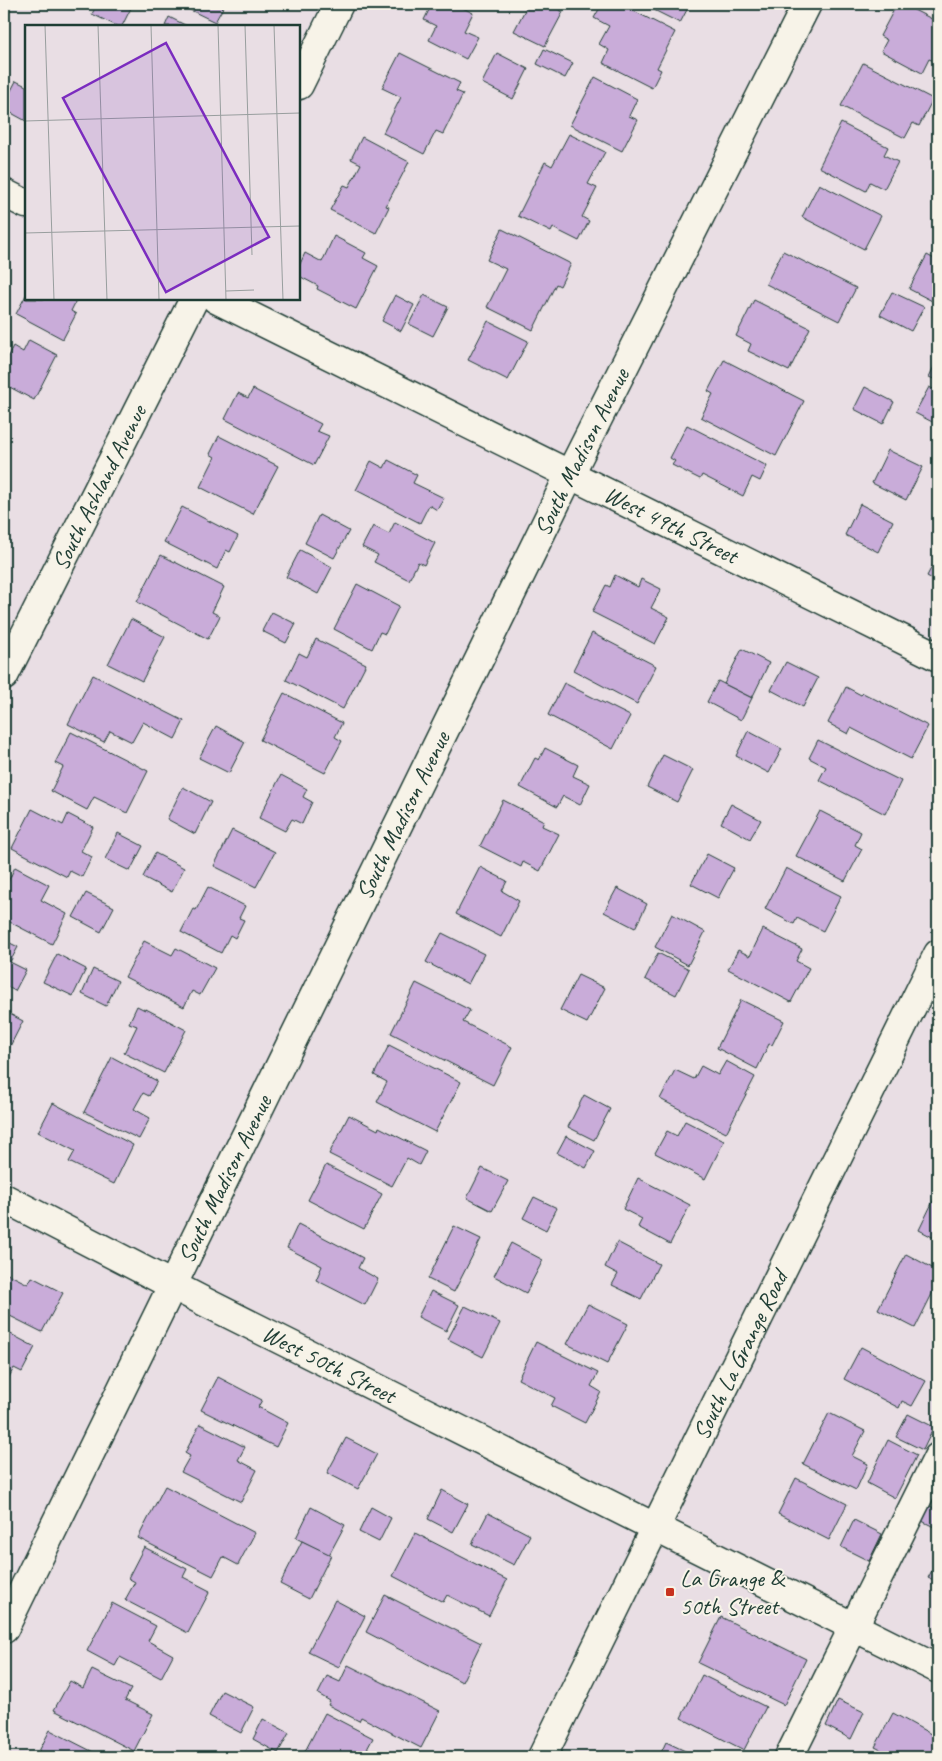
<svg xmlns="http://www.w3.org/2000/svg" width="942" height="1761" font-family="Caveat,sans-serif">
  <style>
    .building { fill: #c9acd9; stroke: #1f3d34 }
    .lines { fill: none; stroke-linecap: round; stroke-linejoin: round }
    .minor-casing { stroke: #1f3d34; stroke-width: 31 }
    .major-casing { stroke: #1f3d34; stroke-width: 31 }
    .minor { stroke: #f7f3e8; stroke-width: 28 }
    .major { stroke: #f7f3e8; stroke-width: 28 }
    .poi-dot { fill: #c8321e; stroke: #f7f3e8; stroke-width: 2 }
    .labels { text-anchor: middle; stroke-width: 4; stroke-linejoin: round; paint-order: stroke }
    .street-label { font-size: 24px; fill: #1f3d34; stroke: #f7f3e8 }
    .poi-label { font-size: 24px; fill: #1f3d34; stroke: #f7f3e8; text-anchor: start }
    .inset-road { fill: none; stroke: #989e9e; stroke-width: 1 }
    .view { fill: #7b2cbf; fill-opacity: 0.15; stroke: #7b2cbf; stroke-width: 2.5 }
    .inset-edge { fill: none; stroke: #1f3d34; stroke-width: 2.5 }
  </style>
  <rect width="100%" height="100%" fill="#e9dee4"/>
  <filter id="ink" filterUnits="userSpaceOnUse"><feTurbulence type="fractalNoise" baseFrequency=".02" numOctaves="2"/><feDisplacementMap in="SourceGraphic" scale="10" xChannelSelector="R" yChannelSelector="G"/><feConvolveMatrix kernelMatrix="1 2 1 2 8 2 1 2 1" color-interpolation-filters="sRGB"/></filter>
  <g filter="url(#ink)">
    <g class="building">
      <polygon points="97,4 133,4 122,26 117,26 92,14"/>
      <polygon points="178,4 225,4 215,22"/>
      <polygon points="432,4 455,4 473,13 464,31 478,37 466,59 429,40 436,26 424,20"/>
      <polygon points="528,4 548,4 563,12 545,46 514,31"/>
      <polygon points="602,4 620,4 675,32 657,68 661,70 652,88 603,63 609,50 599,44 609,26 594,18"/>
      <polygon points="642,4 690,4 680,23"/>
      <polygon points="897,4 902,4 938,22 938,29 934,37 938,38 938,54 934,61 929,59 922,73 881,51 887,40 880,36"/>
      <polygon points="169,17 187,26 165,26"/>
      <polygon points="544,49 573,63 565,78 537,64"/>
      <polygon points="400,53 460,83 456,91 463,94 443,134 436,131 424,154 383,133 401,97 382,88"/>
      <polygon points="497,53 528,69 513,99 482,83"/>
      <polygon points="863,63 933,99 919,126 913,123 905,138 841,106"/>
      <polygon points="595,77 637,99 629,116 638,120 622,151 570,125"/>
      <polygon points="16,81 26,86 26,121 4,109 4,104"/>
      <polygon points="841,123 888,147 884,155 898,162 884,189 870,182 866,191 819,167"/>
      <polygon points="569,134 605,152 588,184 597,188 582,217 589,221 579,241 553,228 551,232 518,216 545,162 552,166"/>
      <polygon points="362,137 409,162 386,206 389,207 376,233 330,210 344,185 349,187 361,164 351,159"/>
      <polygon points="819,184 881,216 864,249 802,217"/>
      <polygon points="502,229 571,264 560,286 556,284 533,330 487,307 506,269 487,260"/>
      <polygon points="334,236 366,253 363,258 378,266 356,309 317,289 318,286 299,276 299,266 305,253 322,262"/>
      <polygon points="783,251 856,288 839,321 766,284"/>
      <polygon points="927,255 938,261 938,304 909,289"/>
      <polygon points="892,292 924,307 911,331 880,315"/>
      <polygon points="26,295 26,299 71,299 76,301 71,311 76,314 63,339 16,314"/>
      <polygon points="395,295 414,305 401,331 382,321"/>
      <polygon points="424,295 448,307 433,336 409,324"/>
      <polygon points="754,300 810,328 789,371 748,351 751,344 736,336"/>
      <polygon points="488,321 528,341 508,380 468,360"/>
      <polygon points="29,340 57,355 34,400 4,384 4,364 13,346 23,352"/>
      <polygon points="938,358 938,381 929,377"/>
      <polygon points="724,360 804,401 776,456 701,417 713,394 708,391"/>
      <polygon points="865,387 894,402 883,424 854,409"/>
      <polygon points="929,387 938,391 938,425 915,413"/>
      <polygon points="253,389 321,424 317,431 329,436 314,465 225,419 238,393 248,398"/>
      <polygon points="687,425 767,466 760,481 752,477 743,496 702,475 700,479 672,465 675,461 670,458"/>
      <polygon points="219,436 278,466 253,514 200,487 215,457 210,454"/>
      <polygon points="888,450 923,467 906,500 872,483"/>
      <polygon points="388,460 417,475 413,483 444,498 437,510 429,505 420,523 356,490 371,461 384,468"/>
      <polygon points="860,504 893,521 878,552 845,535"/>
      <polygon points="182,507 238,536 230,552 226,550 217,569 164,542"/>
      <polygon points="319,515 349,531 334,558 305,543"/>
      <polygon points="395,522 435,543 424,565 418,562 409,580 374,562 378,555 362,547 373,526 389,534"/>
      <polygon points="300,550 332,567 318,594 286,577"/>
      <polygon points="161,555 224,587 212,612 220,616 208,639 137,602"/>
      <polygon points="938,555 938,588 934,586 936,581 927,576"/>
      <polygon points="615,575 638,587 641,579 661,589 651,608 669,617 655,644 592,612 606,585 610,587"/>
      <polygon points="357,584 399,606 385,634 380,632 372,649 334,629"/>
      <polygon points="272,612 296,624 286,643 262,631"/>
      <polygon points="131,619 165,637 142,681 108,664"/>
      <polygon points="592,633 656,666 637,704 573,670"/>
      <polygon points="316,639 366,664 343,709 286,680 299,653 307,657"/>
      <polygon points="742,649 769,663 752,698 724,684"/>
      <polygon points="786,662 818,678 803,707 771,690"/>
      <polygon points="93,675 184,721 175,739 143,722 132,742 110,731 104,742 68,724"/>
      <polygon points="718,681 752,698 741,720 707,702"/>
      <polygon points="564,683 630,716 613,749 548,715"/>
      <polygon points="846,687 861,695 863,693 928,726 911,759 851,728 848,734 828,723"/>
      <polygon points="284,693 342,723 335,737 342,741 325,773 260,740"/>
      <polygon points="216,726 245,742 229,773 199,758"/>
      <polygon points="748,731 782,749 769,773 736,756"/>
      <polygon points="71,732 148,771 127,813 94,797 87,810 51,791 63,767 55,763"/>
      <polygon points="818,740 901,781 885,814 819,780 826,767 809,758"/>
      <polygon points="545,748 578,765 573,776 590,784 580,805 563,796 557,807 520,787 535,758 539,760"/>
      <polygon points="663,755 693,770 677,802 647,787"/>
      <polygon points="281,775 307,789 303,797 312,802 302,824 292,819 285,831 259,818"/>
      <polygon points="183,787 211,802 195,834 167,819"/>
      <polygon points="503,800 544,821 542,826 559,834 540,871 523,862 521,867 480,846"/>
      <polygon points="731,804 761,820 750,839 721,823"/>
      <polygon points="32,809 63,825 68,814 93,827 81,851 92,857 82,877 70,871 67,877 12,848"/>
      <polygon points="820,811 861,832 855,845 862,849 845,881 796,856"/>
      <polygon points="232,830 275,852 256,887 214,866"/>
      <polygon points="118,833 143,846 130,871 105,859"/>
      <polygon points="155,853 184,868 172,892 143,877"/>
      <polygon points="707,854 734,868 718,898 691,884"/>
      <polygon points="15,867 49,885 41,900 67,914 52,944 4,919 4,882 7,884"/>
      <polygon points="480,867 507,881 502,891 519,901 501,937 456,914"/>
      <polygon points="786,868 841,896 823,931 797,918 794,924 765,909"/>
      <polygon points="208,887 245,906 239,918 244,920 235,938 230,935 221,953 181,932 193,909 196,910"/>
      <polygon points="617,888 647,904 635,928 604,912"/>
      <polygon points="86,893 114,907 101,932 73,917"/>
      <polygon points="672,914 705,932 688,965 655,947"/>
      <polygon points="763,929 802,949 796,961 809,968 791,1002 728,969 738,950 750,956"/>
      <polygon points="442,933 484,954 468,984 426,962"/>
      <polygon points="4,940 18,947 10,962 26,970 15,991 4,985"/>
      <polygon points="144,941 172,955 176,948 215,968 200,995 192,991 184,1007 125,977"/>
      <polygon points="658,953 689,969 676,995 645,979"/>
      <polygon points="57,954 86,969 73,996 43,982"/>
      <polygon points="93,969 118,981 106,1006 82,994"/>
      <polygon points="578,975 605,988 587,1023 560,1010"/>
      <polygon points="416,983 470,1010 463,1022 512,1047 493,1085 391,1033"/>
      <polygon points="741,1000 784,1021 772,1045 769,1044 757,1069 717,1048"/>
      <polygon points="137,1006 145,1010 146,1009 186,1030 164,1073 124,1053 137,1026 129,1023"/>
      <polygon points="4,1011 23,1021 4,1058"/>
      <polygon points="389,1045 461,1082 435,1132 377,1102 387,1082 374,1075"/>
      <polygon points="112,1057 157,1081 149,1096 143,1093 134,1109 150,1118 139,1139 84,1112"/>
      <polygon points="726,1061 755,1077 726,1133 660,1099 675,1070 694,1079 701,1066 718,1075"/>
      <polygon points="584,1095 610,1109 594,1140 568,1127"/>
      <polygon points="53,1103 133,1145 114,1184 69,1162 75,1151 38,1132"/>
      <polygon points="349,1115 378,1130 379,1127 426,1151 419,1165 407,1158 392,1186 329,1154"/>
      <polygon points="685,1121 724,1141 705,1179 655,1153 667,1131 677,1136"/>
      <polygon points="566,1136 595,1151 586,1168 557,1153"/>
      <polygon points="326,1165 382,1194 364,1229 308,1200"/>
      <polygon points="482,1168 508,1181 492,1211 467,1198"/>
      <polygon points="638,1178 690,1205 670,1244 638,1227 642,1219 623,1209"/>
      <polygon points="938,1191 938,1240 919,1230"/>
      <polygon points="534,1197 557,1208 546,1230 523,1218"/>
      <polygon points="298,1224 363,1258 358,1268 378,1279 365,1305 316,1280 322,1266 287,1248"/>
      <polygon points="454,1226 481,1239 454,1292 428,1279"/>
      <polygon points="617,1242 659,1264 641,1299 612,1285 618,1274 605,1267"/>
      <polygon points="511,1243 543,1260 526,1293 494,1276"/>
      <polygon points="906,1254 938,1271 938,1282 915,1328 878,1309"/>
      <polygon points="8,1274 28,1284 32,1277 63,1293 42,1332 4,1313 4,1283"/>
      <polygon points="431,1291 459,1305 446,1331 418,1317"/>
      <polygon points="588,1304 628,1324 607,1364 567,1344"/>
      <polygon points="465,1306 500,1323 483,1357 448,1339"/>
      <polygon points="5,1331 35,1347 22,1372 14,1368 4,1386"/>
      <polygon points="536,1342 598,1373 591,1386 601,1392 585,1423 551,1406 555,1398 518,1379"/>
      <polygon points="861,1347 926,1381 912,1406 902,1401 899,1408 844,1379"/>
      <polygon points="218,1377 262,1400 258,1407 288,1423 276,1447 201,1410"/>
      <polygon points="829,1413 865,1431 852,1456 868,1464 856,1490 803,1464"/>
      <polygon points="908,1414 934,1427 923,1450 896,1437"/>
      <polygon points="200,1424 245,1447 238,1460 257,1470 241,1502 181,1472 190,1456 185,1453"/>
      <polygon points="346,1438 377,1454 358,1489 327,1473"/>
      <polygon points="888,1440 917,1455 895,1498 867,1483"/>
      <polygon points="796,1478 847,1504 829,1540 778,1514"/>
      <polygon points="165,1486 255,1533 238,1565 223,1557 213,1576 138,1538"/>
      <polygon points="442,1490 468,1504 453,1532 428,1519"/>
      <polygon points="930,1506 938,1510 938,1529 922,1521"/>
      <polygon points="311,1507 345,1525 329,1555 296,1538"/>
      <polygon points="371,1507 391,1518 379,1542 359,1532"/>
      <polygon points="488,1513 530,1535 514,1565 472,1544"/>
      <polygon points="854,1520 882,1534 869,1561 841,1547"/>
      <polygon points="415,1533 507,1580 489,1616 447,1595 443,1602 393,1576"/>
      <polygon points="302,1541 331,1555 309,1599 280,1584"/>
      <polygon points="144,1547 187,1569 183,1577 210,1591 188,1633 125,1600 135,1582 128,1578"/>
      <polygon points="938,1559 938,1583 928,1578"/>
      <polygon points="385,1595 481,1643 462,1682 366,1632"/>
      <polygon points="335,1600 365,1616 339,1667 308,1652"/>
      <polygon points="112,1603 156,1626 148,1641 173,1655 161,1678 120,1657 115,1666 87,1651"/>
      <polygon points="721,1617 806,1659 784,1705 698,1663"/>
      <polygon points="348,1665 440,1711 421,1748 361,1717 359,1721 328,1705 330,1701 318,1694 327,1676 340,1682"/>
      <polygon points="92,1670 131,1689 125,1700 153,1714 134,1751 54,1710 70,1681 83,1688"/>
      <polygon points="702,1675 766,1707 744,1750 681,1718"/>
      <polygon points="222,1691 254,1707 241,1733 209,1716"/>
      <polygon points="838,1700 864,1712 851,1739 826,1726"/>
      <polygon points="325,1713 373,1738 366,1751 378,1757 302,1757"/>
      <polygon points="893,1713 938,1738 938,1757 895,1757 875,1747"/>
      <polygon points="263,1719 289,1733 278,1753 253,1739"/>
      <polygon points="50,1730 103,1757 36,1757"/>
      <polygon points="666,1742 698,1757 659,1757"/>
    </g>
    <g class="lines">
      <defs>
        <g id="minor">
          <polyline points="299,85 339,4"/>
          <polyline points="4,193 26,204"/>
          <path id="s1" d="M216 299 938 657"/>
          <path id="s2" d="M4 676 194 299"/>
          <path id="s3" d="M4 1198 205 1302 938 1669"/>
          <path id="s4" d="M4 1629 570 474 807 4"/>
          <polyline points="789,1757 938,1457"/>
        </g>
        <g id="major">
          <path id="s5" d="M542 1757 938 954"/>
        </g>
      </defs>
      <use href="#minor" class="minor-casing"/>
      <use href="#major" class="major-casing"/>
      <use href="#minor" class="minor"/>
      <use href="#major" class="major"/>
    </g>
  </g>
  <rect class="poi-dot" x="665" y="1587" width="10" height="10" rx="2.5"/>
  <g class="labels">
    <g class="street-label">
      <text dy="8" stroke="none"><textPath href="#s4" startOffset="1311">South Madison Avenue</textPath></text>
      <text dy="8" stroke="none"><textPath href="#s2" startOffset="211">South Ashland Avenue</textPath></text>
      <text dy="8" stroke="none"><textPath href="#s1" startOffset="508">West 49th Street</textPath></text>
      <text dy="8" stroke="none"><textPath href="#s4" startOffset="906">South Madison Avenue</textPath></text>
      <text dy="8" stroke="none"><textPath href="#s4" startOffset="501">South Madison Avenue</textPath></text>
      <text dy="8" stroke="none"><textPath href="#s5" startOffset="448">South La Grange Road</textPath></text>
      <text dy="8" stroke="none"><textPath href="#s3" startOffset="365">West 50th Street</textPath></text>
    </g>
    <g class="poi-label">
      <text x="680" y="1586">La Grange &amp;<tspan x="680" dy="28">50th Street</tspan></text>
    </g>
  </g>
  <g transform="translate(25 25)">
    <rect width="275" height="275" fill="#e9dee4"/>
    <path class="inset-road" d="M20 0 29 275M73 0 82 275M126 0 134 275M193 0 201 275M220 0 227 230M249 0 258 275M0 96 275 88M0 208 275 201M201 266 229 265"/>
    <path class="view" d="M141 18 244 212 141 267 38 73Z"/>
    <rect width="275" height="275" class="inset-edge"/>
  </g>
  <rect width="942" height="1761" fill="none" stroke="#f7f3e8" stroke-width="20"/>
  <rect x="10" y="10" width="922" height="1741" fill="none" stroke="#1f3d34" stroke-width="2" filter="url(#ink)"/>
</svg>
